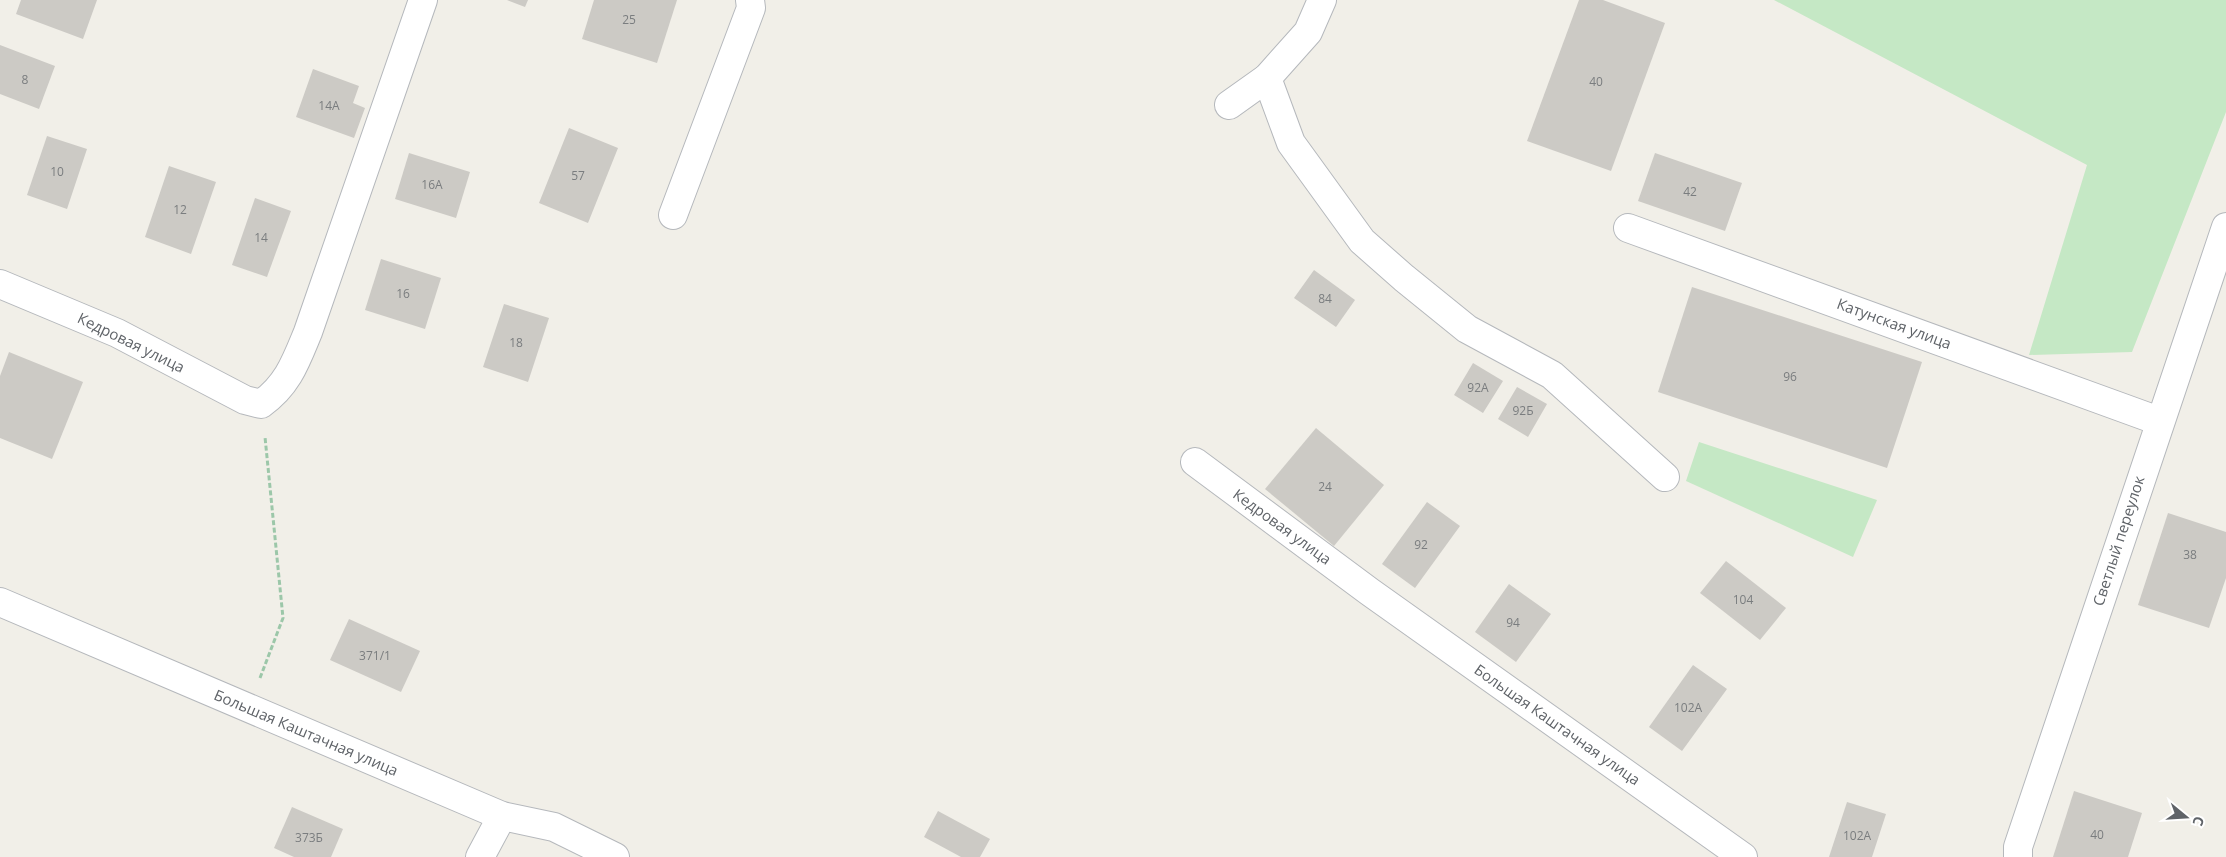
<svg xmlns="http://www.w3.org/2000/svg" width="2226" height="857" font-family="'Open Sans',sans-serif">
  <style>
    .green { fill: #c5e8c5 }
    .building { fill: #cccac5 }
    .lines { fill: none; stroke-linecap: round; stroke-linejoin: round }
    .minor-casing { stroke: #b5b8bc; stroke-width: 30 }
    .path { stroke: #9cc7a9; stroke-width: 3; stroke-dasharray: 5 2.5; stroke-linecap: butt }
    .minor { stroke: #fff; stroke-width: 28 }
    .labels { text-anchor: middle; stroke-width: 4; stroke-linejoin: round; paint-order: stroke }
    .number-label { font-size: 12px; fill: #7a7d7f }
    .street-label { font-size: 15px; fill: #5f6368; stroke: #fff }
  </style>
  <rect width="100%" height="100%" fill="#f1efe8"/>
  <g class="green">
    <polygon points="1774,0 2226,0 2226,112 2132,352 2029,355 2087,165"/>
    <polygon points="1699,442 1877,500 1853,557 1686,481"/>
  </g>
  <g class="building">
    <polygon points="21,0 97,0 83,39 16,14"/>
    <polygon points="507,0 528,0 525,7"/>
    <polygon points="594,0 677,0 657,63 582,39"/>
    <polygon points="1579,0 1603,0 1665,23 1611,171 1527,141"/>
    <polygon points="0,45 55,66 39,109 0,94"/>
    <polygon points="313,69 359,86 353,103 365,108 354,138 296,117"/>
    <polygon points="569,128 618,148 588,223 539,203"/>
    <polygon points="47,136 87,149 67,209 27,195"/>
    <polygon points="409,153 470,172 456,218 395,199"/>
    <polygon points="1655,153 1742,183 1725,231 1638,201"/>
    <polygon points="169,166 216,182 191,254 145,237"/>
    <polygon points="255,198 291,211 267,277 232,265"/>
    <polygon points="381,259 441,278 425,329 365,310"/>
    <polygon points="1314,270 1355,300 1336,327 1294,298"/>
    <polygon points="1692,287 1922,362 1887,468 1658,392"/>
    <polygon points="504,304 549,318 528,382 483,367"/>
    <polygon points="9,352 83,382 52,459 0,438 0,376"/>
    <polygon points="1473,363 1503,381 1483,413 1454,395"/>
    <polygon points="1517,387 1547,404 1528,437 1498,419"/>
    <polygon points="1316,428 1384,485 1334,546 1265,489"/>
    <polygon points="1427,502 1460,526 1415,588 1382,564"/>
    <polygon points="2168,513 2226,532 2226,578 2209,628 2138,605"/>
    <polygon points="1726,561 1786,608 1760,640 1700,593"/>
    <polygon points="1509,584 1551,614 1516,662 1475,632"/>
    <polygon points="349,619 420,651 401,692 330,660"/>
    <polygon points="1693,665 1727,689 1682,751 1649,727"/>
    <polygon points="2074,791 2142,813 2128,857 2053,857"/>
    <polygon points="1847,802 1886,814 1872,857 1829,857"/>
    <polygon points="292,807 343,829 331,857 294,857 274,848"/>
    <polygon points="938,811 990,839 980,857 961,857 924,837"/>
  </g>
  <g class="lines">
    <defs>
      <g id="minor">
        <polyline points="1267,78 1291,143 1362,241 1404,278 1467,329 1552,375 1665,477"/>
        <polyline points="1229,105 1267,78 1308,32 1322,0"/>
        <polyline points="673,215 751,8 750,0"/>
        <polyline points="1628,228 2159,421"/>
        <path d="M0 284 117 333 245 400 261 404C288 385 296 361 308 332L423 0"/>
        <polyline points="1195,462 1370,592 1743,857"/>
        <polyline points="0,602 502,816 554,827 615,857"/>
        <polyline points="480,857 502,816"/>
        <polyline points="2018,857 2018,847 2226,227"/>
      </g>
    </defs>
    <use href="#minor" class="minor-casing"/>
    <polyline class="path" points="260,678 283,618 265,437"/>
    <use href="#minor" class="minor"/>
  </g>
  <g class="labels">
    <g class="number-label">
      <text x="629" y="24">25</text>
      <text x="25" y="84">8</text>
      <text x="1596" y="86">40</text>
      <text x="329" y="110">14А</text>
      <text x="57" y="176">10</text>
      <text x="578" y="180">57</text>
      <text x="432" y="189">16А</text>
      <text x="1690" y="196">42</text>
      <text x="180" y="214">12</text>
      <text x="261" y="242">14</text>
      <text x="403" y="298">16</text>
      <text x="1325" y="303">84</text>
      <text x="516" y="347">18</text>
      <text x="1790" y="381">96</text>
      <text x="1478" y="392">92А</text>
      <text x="1523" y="415">92Б</text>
      <text x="1325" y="491">24</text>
      <text x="1421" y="549">92</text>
      <text x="2190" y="559">38</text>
      <text x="1743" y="604">104</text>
      <text x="1513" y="627">94</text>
      <text x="375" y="660">371/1</text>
      <text x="1688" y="712">102А</text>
      <text x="2097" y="839">40</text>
      <text x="1857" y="840">102А</text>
      <text x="309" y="842">373Б</text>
    </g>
    <g class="street-label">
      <text transform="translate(1894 324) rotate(20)" y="5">Катунская улица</text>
      <text transform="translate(131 343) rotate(26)" y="5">Кедровая улица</text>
      <text transform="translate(1282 527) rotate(36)" y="5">Кедровая улица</text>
      <text transform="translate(2119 541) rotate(-72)" y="5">Светлый переулок</text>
      <text transform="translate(1557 725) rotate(35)" y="5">Большая Каштачная улица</text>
      <text transform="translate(306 733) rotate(23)" y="5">Большая Каштачная улица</text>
    </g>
  </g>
  <g transform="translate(2186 817) rotate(108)" stroke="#ffffff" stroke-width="4" paint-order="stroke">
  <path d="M0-4L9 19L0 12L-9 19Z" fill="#5f6368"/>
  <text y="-8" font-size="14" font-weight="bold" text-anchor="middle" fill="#5f6368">С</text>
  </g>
</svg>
